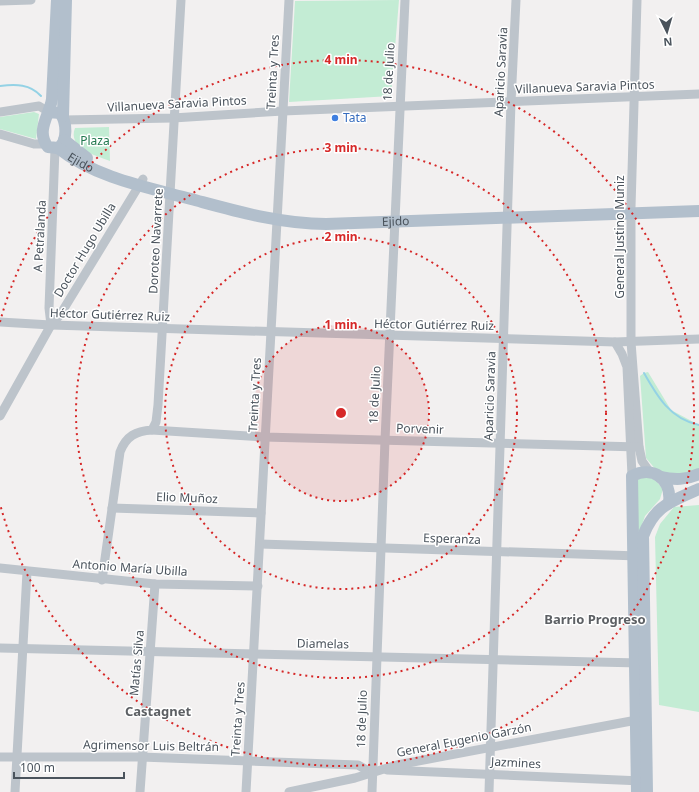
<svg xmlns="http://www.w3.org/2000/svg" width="699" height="792" font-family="'Noto Sans',sans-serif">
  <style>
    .green { fill: #c3ecd4 }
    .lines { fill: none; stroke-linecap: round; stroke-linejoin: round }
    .stream { stroke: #94d2e5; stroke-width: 2 }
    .minor { stroke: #bdc4cb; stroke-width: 9 }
    .major { stroke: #b2bfcc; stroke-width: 12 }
    .ring { fill: none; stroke: #d62828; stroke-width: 2; stroke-dasharray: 2 4 }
    .shop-dot { fill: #3f7fe0; stroke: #fff; stroke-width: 1.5 }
    .labels { text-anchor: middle; stroke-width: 3; stroke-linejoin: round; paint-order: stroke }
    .street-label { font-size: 12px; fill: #4a535c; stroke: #fff }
    .shop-label { font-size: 12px; fill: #366cbe; stroke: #fff; text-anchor: start }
    .park-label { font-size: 12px; fill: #20784e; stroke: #fff }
    .neighbourhood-label { font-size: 13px; font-weight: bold; fill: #5d6064; stroke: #fff }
    .centre { fill: #d62828; stroke: #fff; stroke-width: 2 }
    .ring-label { font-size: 12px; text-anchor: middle; font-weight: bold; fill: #d62828; stroke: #fff; stroke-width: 3; stroke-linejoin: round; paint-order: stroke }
  </style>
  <rect width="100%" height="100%" fill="#f2f0f0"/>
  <g class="green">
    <polygon points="399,0 391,96 289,102 295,1"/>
    <polygon points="34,112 39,114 36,139 0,129 0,117"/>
    <path d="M109 127 110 161C97 156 67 148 75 128Z"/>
    <polygon points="648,372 671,410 699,425 699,469 678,475 657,471 646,458 640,376 644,373"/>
    <polygon points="647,476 656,481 663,489 660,499 645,516 636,542 636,479"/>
    <polygon points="699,505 699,712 659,705 655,537 660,524 674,507"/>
  </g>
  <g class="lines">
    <g class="stream">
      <path d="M0 86C16 84 30 84 41 96"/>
      <path d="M644 373C657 396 670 419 699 425"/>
    </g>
    <g class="minor">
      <polyline points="637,0 631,207 631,342 639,447 642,461 649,471"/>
      <polyline points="0,1 31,0"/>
      <polyline points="0,112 39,106 49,112"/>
      <polyline points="64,120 173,118 283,111 699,94"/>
      <polyline points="0,134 34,144 46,144"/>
      <polyline points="0,322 51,325 615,342 699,339"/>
      <polyline points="51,325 49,308 55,149"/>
      <polyline points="615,342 622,354 627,367 632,476"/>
      <polyline points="0,416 51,325 60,315 143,179"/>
      <polyline points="152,430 264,437 639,447"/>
      <polyline points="112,508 261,513"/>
      <polyline points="260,544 639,556"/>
      <polyline points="0,568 155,584 258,586"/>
      <path d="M102 580 120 452C126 436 136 431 152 430L156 422 158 405 181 0"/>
      <polyline points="0,648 640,663"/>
      <polyline points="0,757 141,757 358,765 372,773"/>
      <polyline points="387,770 642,781"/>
      <polyline points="15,792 27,572"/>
      <polyline points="140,792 155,584"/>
      <polyline points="246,792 289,0"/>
      <polyline points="289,792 355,778 397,765 642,719"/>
      <polyline points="372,792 385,440 405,0"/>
      <polyline points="489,792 511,102 516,0"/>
    </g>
    <g class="major">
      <path d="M49 112 60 113C67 122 68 142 58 148L48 147C35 131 50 114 52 99L57 0"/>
      <polyline points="63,116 66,0"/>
      <polyline points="64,140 87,158"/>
      <path id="s1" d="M58 148C96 178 146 187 191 199 236 211 280 224 326 224L699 211"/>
      <path d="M660 477C675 480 686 480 699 474"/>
      <path d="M637 792 632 476C653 465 672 479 669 503"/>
      <path d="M647 792 643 536C655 505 671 502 699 489"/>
    </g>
  </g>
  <circle cx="341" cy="413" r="88" fill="#d62828" fill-opacity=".12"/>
  <g class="ring">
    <circle cx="341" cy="413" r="88"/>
    <circle cx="341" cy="413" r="176"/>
    <circle cx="341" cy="413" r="265"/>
    <path d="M0 322A353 353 0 1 1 0 504"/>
  </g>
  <circle class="shop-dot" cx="335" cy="118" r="4"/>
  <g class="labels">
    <g class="street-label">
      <text transform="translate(273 72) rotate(-87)" y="4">Treinta y Tres</text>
      <text transform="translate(389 72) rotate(-87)" y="4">18 de Julio</text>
      <text transform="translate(501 72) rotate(-87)" y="4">Aparicio Saravia</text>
      <text transform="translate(585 87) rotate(-2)" y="4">Villanueva Saravia Pintos</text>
      <text transform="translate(177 104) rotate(-3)" y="4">Villanueva Saravia Pintos</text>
      <text dy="4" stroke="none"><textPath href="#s1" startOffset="27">Ejido</textPath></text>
      <text dy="4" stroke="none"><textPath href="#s1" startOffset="351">Ejido</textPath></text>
      <text transform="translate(40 236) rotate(-87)" y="4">A Petralanda</text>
      <text transform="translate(620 237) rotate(-90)" y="4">General Justino Muniz</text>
      <text transform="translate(156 241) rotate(-87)" y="4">Doroteo Navarrete</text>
      <text transform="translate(85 250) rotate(-59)" y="4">Doctor Hugo Ubilla</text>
      <text transform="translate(110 315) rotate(2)" y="4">Héctor Gutiérrez Ruiz</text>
      <text transform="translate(434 325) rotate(1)" y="4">Héctor Gutiérrez Ruiz</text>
      <text transform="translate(255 395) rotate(-87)" y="4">Treinta y Tres</text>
      <text transform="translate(375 395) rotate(-87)" y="4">18 de Julio</text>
      <text transform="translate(490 396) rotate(-88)" y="4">Aparicio Saravia</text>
      <text transform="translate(420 429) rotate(2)" y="4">Porvenir</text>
      <text transform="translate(187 498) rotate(2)" y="4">Elio Muñoz</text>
      <text transform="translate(452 539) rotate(2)" y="4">Esperanza</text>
      <text transform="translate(130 568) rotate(4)" y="4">Antonio María Ubilla</text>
      <text transform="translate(323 644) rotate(1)" y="4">Diamelas</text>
      <text transform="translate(137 663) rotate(-85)" y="4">Matías Silva</text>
      <text transform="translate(238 719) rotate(-86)" y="4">Treinta y Tres</text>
      <text transform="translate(362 719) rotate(-88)" y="4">18 de Julio</text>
      <text transform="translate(464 740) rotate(-11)" y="4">General Eugenio Garzón</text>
      <text transform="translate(151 746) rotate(1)" y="4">Agrimensor Luis Beltrán</text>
      <text transform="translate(516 763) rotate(3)" y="4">Jazmines</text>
    </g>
    <g class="shop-label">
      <text x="343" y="122">Tata</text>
    </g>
    <g class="park-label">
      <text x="95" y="145">Plaza</text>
    </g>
    <g class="neighbourhood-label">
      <text x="595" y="624">Barrio Progreso</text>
      <text x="158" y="716">Castagnet</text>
    </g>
  </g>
  <circle cx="341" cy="413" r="6" class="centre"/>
  <g class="ring-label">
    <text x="341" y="64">4 min</text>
    <text x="341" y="152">3 min</text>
    <text x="341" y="241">2 min</text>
    <text x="341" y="329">1 min</text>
  </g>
  <g transform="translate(667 32) rotate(175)" stroke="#ffffff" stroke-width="3" paint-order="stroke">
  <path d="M0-3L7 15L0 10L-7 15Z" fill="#4a535c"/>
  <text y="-6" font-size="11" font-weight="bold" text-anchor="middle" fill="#4a535c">N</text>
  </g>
  <path d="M14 772v6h110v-6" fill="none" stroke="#4a535c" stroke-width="2"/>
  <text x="20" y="772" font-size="12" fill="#4a535c" stroke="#ffffff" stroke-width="3" paint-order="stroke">100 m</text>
</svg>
